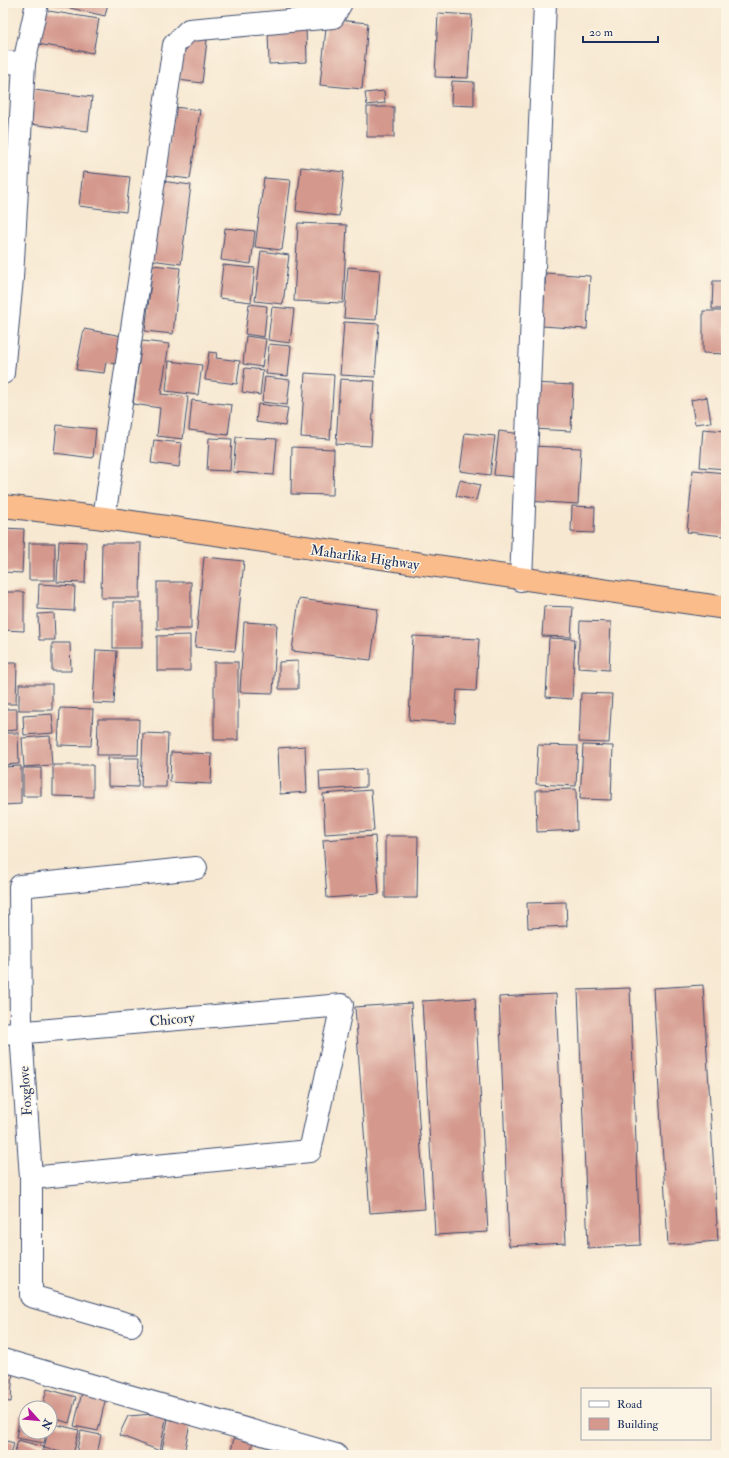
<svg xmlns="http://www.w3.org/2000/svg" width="729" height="1458" font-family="'IM FELL Double Pica',serif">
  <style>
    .building { fill: #d4988d }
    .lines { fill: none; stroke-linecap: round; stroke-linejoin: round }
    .minor-casing { stroke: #3c4b6f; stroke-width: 24 }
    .trunk-casing { stroke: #3c4b6f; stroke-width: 24 }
    .minor { stroke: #fff; stroke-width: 22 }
    .trunk { stroke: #f9bc8a; stroke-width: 22 }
    .labels { text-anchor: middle; stroke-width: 3; stroke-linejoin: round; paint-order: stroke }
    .street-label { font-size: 14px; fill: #1b2f5e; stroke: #fcf5e5 }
  </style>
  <rect width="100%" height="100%" fill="#fcf5e5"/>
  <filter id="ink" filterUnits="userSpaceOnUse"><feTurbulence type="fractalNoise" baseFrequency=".025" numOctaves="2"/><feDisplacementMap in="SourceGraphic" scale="8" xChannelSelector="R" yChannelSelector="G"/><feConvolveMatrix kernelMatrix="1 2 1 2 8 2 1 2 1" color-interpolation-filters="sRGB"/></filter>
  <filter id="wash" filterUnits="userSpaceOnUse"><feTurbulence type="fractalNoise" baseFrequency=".012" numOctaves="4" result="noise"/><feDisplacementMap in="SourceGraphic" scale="16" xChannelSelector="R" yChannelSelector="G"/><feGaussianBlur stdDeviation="0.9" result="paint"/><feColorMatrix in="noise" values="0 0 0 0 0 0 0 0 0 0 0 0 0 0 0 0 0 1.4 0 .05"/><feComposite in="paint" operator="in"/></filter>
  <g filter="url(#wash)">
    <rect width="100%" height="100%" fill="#f7e8d1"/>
    <g id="blocks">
      <g class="building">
        <polygon points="48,3 108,3 105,16"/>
        <polygon points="42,10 99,19 93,53 37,44"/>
        <polygon points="438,13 472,15 468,78 435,77"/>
        <polygon points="327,19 368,23 362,89 320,85"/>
        <polygon points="306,28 307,62 269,64 268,30"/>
        <polygon points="183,37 207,40 202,83 178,80"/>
        <polygon points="452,81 474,82 474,106 451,105"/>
        <polygon points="34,90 92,97 88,131 30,124"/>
        <polygon points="384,91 385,103 367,105 365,93"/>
        <polygon points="174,107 200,110 190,179 165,176"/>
        <rect x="367" y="107" width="27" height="30"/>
        <polygon points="301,167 344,172 339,216 296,211"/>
        <polygon points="83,172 130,177 126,212 79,206"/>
        <polygon points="264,178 291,180 282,250 255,247"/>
        <polygon points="161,181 191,185 181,264 150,260"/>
        <polygon points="298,223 347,225 343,303 294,301"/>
        <polygon points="225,228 255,231 251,264 221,260"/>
        <polygon points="261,251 289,255 283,304 255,301"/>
        <polygon points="153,265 180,268 173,334 145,331"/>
        <polygon points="223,265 255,268 251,302 219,298"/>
        <polygon points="348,267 380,270 376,320 344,318"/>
        <polygon points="546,273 590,276 587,329 542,326"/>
        <polygon points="713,281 726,281 726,309 712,309"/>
        <polygon points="249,304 267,306 264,337 245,334"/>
        <polygon points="272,307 294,309 290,343 268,340"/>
        <polygon points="703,311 726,311 726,354 703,353"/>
        <polygon points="344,322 379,324 375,377 340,375"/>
        <polygon points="84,329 122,336 116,364 106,362 104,373 76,370"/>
        <polygon points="246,336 266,339 262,367 243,364"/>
        <polygon points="142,341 169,344 161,394 188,397 183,439 157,436 160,408 133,404"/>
        <polygon points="269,344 291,346 288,376 266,374"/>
        <polygon points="209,352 217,353 216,358 240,361 237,384 205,380"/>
        <polygon points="169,361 202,365 198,395 166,391"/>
        <polygon points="245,368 263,370 260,395 242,392"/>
        <polygon points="305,373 334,375 330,439 301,437"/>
        <polygon points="265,377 290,380 287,405 262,402"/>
        <polygon points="340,379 375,381 371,446 336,444"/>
        <polygon points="534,383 573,385 571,431 532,429"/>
        <polygon points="707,397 711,422 695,424 691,400"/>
        <polygon points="192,400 232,405 228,435 189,430"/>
        <polygon points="258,404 288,408 285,426 256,422"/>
        <polygon points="57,425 96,429 93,458 54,453"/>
        <polygon points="703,429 726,431 726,469 700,467"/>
        <polygon points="499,431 521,434 516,477 494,475"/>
        <polygon points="465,433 495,436 490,475 460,471"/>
        <polygon points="236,437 277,439 274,475 233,472"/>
        <polygon points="209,438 232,439 230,471 207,470"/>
        <polygon points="154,440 182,443 179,467 151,463"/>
        <polygon points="529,446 581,448 578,504 526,501"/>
        <polygon points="292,447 334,449 333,495 291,494"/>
        <polygon points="693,470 726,473 726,519 724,536 687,532"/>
        <polygon points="460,480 480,485 476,500 456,496"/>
        <polygon points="572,506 595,507 594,533 571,532"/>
        <polygon points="3,528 24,529 22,573 3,572"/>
        <polygon points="59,541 86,542 85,583 57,582"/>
        <rect x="29" y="543" width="26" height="37"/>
        <polygon points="102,543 141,543 140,598 101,598"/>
        <polygon points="204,557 244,561 235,651 195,647"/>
        <rect x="157" y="582" width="34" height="47"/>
        <polygon points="39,584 75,586 74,611 38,609"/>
        <polygon points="3,592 24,592 24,631 3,630"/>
        <polygon points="299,599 378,609 371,660 292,651"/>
        <rect x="113" y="602" width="29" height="46"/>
        <polygon points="544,606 573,607 571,637 542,636"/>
        <polygon points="54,613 55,640 39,640 38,614"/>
        <polygon points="580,621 611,622 609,670 578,668"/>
        <polygon points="244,622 277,624 273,693 240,692"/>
        <polygon points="190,635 190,671 157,671 157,636"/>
        <polygon points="413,636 479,639 476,691 457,690 455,723 409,720"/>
        <polygon points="549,638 575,639 572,699 546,697"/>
        <polygon points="52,643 70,643 71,671 52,671"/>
        <polygon points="96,650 117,651 114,704 93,703"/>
        <polygon points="298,661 298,689 279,689 279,662"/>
        <rect x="214" y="662" width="24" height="78"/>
        <polygon points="3,663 17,663 16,704 3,704"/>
        <rect x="19" y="684" width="33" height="26"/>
        <polygon points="581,693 612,694 609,743 579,742"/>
        <polygon points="60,708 93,709 91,746 58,745"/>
        <polygon points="3,709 17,709 17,730 3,731"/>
        <polygon points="52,714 54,733 24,735 23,716"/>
        <polygon points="98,719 139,719 138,755 97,755"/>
        <polygon points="3,733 18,733 19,764 3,765"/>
        <polygon points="143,733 168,734 166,787 141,787"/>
        <polygon points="50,736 52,765 24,767 22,738"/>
        <polygon points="538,745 578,746 576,786 536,784"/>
        <polygon points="583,745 613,746 611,800 580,799"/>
        <polygon points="305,746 307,792 280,794 278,748"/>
        <polygon points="171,752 212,754 211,784 170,782"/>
        <polygon points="108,758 139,758 138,787 108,786"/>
        <polygon points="53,765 93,765 93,797 53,796"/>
        <polygon points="21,766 21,804 3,805 3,767"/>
        <rect x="23" y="768" width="18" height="28"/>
        <polygon points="366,769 366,787 320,790 319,771"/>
        <polygon points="576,789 577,830 537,832 536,790"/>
        <polygon points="371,790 374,831 325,834 323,794"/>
        <polygon points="375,836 379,894 327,898 323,840"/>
        <polygon points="385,836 418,836 417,898 385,898"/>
        <polygon points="566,902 567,926 528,928 527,903"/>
        <polygon points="703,985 718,1241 668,1245 653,988"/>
        <polygon points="630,988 640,1245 588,1248 578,990"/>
        <polygon points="556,994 566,1243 509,1246 499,997"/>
        <polygon points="475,998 488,1232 435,1235 422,1001"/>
        <polygon points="411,1003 425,1209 370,1213 355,1007"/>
        <polygon points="3,1369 13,1369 11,1402 3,1401"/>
        <polygon points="47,1389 76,1397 69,1423 50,1417 50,1408 42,1408"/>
        <polygon points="82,1392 106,1397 98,1431 74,1426"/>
        <polygon points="167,1413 160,1451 119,1435 128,1416"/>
        <polygon points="20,1415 26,1416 26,1432 46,1432 44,1443 16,1438"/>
        <polygon points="168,1419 190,1423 184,1454 162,1450"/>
        <polygon points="50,1423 79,1430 73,1455 44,1448 48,1432 50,1432"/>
        <polygon points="81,1431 101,1435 97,1455 76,1455"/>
        <polygon points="234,1438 253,1442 250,1455 230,1455"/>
        <polygon points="3,1440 14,1443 11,1455 3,1455"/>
        <polygon points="18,1440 44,1447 41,1455 14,1455"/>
        <polygon points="44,1451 56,1454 56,1455 43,1455"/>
      </g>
    </g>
  </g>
  <g filter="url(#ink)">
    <use href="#blocks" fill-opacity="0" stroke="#3c4b6f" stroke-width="1"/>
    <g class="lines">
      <defs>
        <g id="minor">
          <polyline points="3,62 24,63"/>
          <polyline points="3,373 12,278 24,63 37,3"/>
          <polyline points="104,518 174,45 189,30 333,17 341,3"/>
          <polyline points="521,580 545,3"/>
          <polyline points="3,1034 342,1005 310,1151 31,1178"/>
          <polyline points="131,1325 31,1296 31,1178 21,1032 20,886 196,868"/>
          <polyline points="3,1360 336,1455"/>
        </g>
        <polyline id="trunk" points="3,506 104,518 726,608"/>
      </defs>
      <use href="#minor" class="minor-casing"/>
      <use href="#trunk" class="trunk-casing"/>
      <use href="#minor" class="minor"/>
      <use href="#trunk" class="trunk"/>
    </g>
  </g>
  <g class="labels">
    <g class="street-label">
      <text transform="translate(365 557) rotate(8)" y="5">Maharlika Highway</text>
      <text transform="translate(172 1019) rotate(-5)" y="5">Chicory</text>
      <text transform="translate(25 1091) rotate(-94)" y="5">Foxglove</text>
    </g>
  </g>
  <rect width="729" height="1458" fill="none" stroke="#fcf5e5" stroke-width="16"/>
  <rect x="581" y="1388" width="130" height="52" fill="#fcf5e5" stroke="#a2a6af"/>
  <rect x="589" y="1401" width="20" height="6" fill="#ffffff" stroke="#a2a6af"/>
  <text x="617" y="1408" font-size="12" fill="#1b2f5e">Road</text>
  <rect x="589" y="1418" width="20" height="12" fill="#d4988d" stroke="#a2a6af"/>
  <text x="617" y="1428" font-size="12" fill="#1b2f5e">Building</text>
  <g transform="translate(38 1420) rotate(117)"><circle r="19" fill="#fcf5e5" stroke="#a2a6af"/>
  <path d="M0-3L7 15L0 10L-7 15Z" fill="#b5179e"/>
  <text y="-6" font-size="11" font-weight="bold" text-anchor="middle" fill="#1b2f5e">N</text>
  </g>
  <path d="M583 36v6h75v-6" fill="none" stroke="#1b2f5e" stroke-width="2"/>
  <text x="589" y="36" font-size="12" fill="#1b2f5e" stroke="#fcf5e5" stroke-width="3" paint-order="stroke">20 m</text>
</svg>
